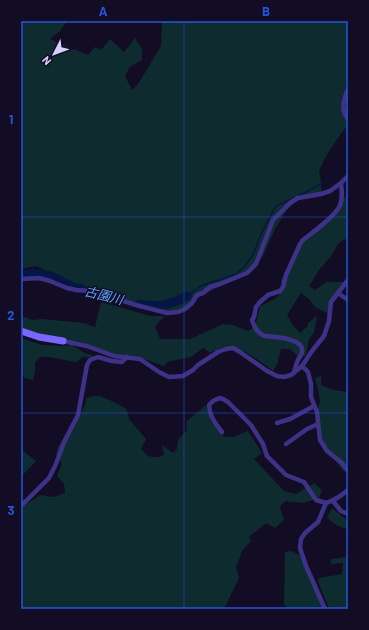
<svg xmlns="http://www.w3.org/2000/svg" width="369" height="630" font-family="Barlow,'Noto Sans JP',sans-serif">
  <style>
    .green { fill: #0e2c2f }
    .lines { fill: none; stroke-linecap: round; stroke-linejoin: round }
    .stream { stroke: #051544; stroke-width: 1.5 }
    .river { stroke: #051544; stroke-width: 9 }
    .street { stroke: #3e3288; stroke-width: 4.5 }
    .secondary { stroke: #7966ff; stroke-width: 7 }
    .grid { fill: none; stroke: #2654da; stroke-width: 1; stroke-opacity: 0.55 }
    .labels { text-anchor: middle; stroke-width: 3; stroke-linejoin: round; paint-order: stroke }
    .water-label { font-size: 13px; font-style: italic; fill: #5da3ff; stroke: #120c24 }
    .neatline { fill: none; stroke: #2654da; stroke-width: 1.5 }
    .grid-label { font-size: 13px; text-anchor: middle; font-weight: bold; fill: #2654da }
  </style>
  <rect width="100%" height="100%" fill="#120c24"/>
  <g class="green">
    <path d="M21 21H67L60 31 50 39 88 55 95 47 101 50 110 39 124 52 135 38 142 49V60L130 67 125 76 132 90 138 84 161 46 162 21H348V78C344 88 346 101 348 111 349 115 348 120 348 125L340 135 329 151 319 170 321 182V192L311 196 297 200 286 211 275 229 263 256 253 269 197 298 188 307 178 311 150 310 107 299 36 266 21 269Z"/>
    <path d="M348 193V241L345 239 338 244 331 256 319 270 309 286 315 290 326 282H344L336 296 329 314 315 307 309 299 301 293 287 315 292 324 300 333 308 326V323L317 316 314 333 309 339 306 355 300 358 290 349H281L277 364 273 371C261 362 240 345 225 347 220 348 215 351 210 353L203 348 191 357 167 362 164 366 141 358 128 355 113 354 82 342 33 334 21 328V316L33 320 42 319 83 323 95 327 101 302 151 316H165L155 326 160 339H190L223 324 233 325 248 331 255 327 260 306 275 299 282 291 281 280 301 245 312 231 332 217 334 211Z"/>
    <path d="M21 338 42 345 60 346 72 345 83 352 98 358 83 357 76 362C64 361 52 356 40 357L35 363V372L33 380 25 378 21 373Z"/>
    <polygon points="321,376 321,385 333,390 348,392 348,472 343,471 330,453 320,438 315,417 320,402 318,388 315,378"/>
    <path d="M92 396H100L114 402 125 408 128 413 129 419 146 439 141 449C149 458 153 459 164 455L162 445 173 453 177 449 178 440 187 430 186 422 206 405 211 418 224 437H233L248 431 262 453 254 459 284 491 296 494 314 483 322 490 319 498 303 503 285 501 280 507 284 520 275 528 266 523 249 537 251 541 242 551 236 567 239 578 224 609H21V503L25 505 40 495 54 497 65 493 64 484 57 476 62 464 56 454 58 447 82 412 87 398Z"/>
    <polygon points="21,449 36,461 21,477"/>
    <path d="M332 508 348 521V529C340 528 332 523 327 517Z"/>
    <polygon points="291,551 302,556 323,609 288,609 284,604 285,552"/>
    <polygon points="348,555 348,609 329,609 318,581 319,578 342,574 343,563 331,564 331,559 345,557"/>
  </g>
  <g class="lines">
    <g class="stream">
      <path d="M298 196C318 187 331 178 348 164"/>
      <polyline points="187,296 201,286 236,274 244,267 253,255 262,232 276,206 294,198"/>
    </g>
    <g class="river">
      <polyline points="21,275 34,273 51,276 73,287 82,289"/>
      <path d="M139 304C158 308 170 305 187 296"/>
    </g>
    <g class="street">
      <path d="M348 89C344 99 340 110 348 119"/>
      <polyline points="21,279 39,278 50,281 67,288 76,290 92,291 136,305 167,313 178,312 185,309 192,303 197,295 203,293 210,287 220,284 247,273 256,264 273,220 290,203 298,198 321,194 330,191 341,183"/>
      <polyline points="338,293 348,300"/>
      <polyline points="63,341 87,346 114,356 140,359 159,372 169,377 183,376 193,370 198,365 218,352 226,349 233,348 240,352 267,371 277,376 284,377 291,375 302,366 312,351 324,336 329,321 331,302 348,280"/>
      <polyline points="302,366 308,372 311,384 311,397 317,412 320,440 327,451 342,463 348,471"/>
      <path d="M294 373C295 369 296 364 298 360 299 357 302 355 302 352 305 338 274 337 265 336 257 333 255 328 252 320L254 317 256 307 260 302 268 295 280 291 283 287 286 275 300 244 303 240C312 233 337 215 340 205 343 198 342 191 341 183L348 176"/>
      <polyline points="277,423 290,419 314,406"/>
      <path d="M222 432C216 425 209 415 209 405L213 401 217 399 221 398 228 402 251 425 263 444 267 456 286 475 304 482 316 500 326 503"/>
      <polyline points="286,444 307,429 318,424"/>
      <polyline points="333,501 341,511 348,514"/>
      <polyline points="21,506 49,478 56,464 64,442 78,415 87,365 90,360 98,357 112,361 122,362 127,357"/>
      <path d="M325 609 306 566 300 548 301 539 305 533 318 522 326 503C335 500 341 496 348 490"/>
    </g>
    <polyline class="secondary" points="21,331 39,337 63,341"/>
  </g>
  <path class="grid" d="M184 21V609M21 217H348M21 413H348"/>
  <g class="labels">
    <g class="water-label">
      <text transform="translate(104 295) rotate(14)" y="5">古園川</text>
    </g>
  </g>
  <rect width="369" height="630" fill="none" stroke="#120c24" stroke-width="44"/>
  <g transform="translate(54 54) rotate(228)" stroke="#120c24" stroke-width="3" paint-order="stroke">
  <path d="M0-3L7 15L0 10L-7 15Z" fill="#d9cfff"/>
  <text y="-6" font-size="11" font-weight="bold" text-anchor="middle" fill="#d9cfff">N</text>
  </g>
  <rect x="22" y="22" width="325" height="586" class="neatline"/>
  <g class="grid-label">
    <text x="103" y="16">A</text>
    <text x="266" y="16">B</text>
    <text x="11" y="124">1</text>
    <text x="11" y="320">2</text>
    <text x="11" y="515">3</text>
  </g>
</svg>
